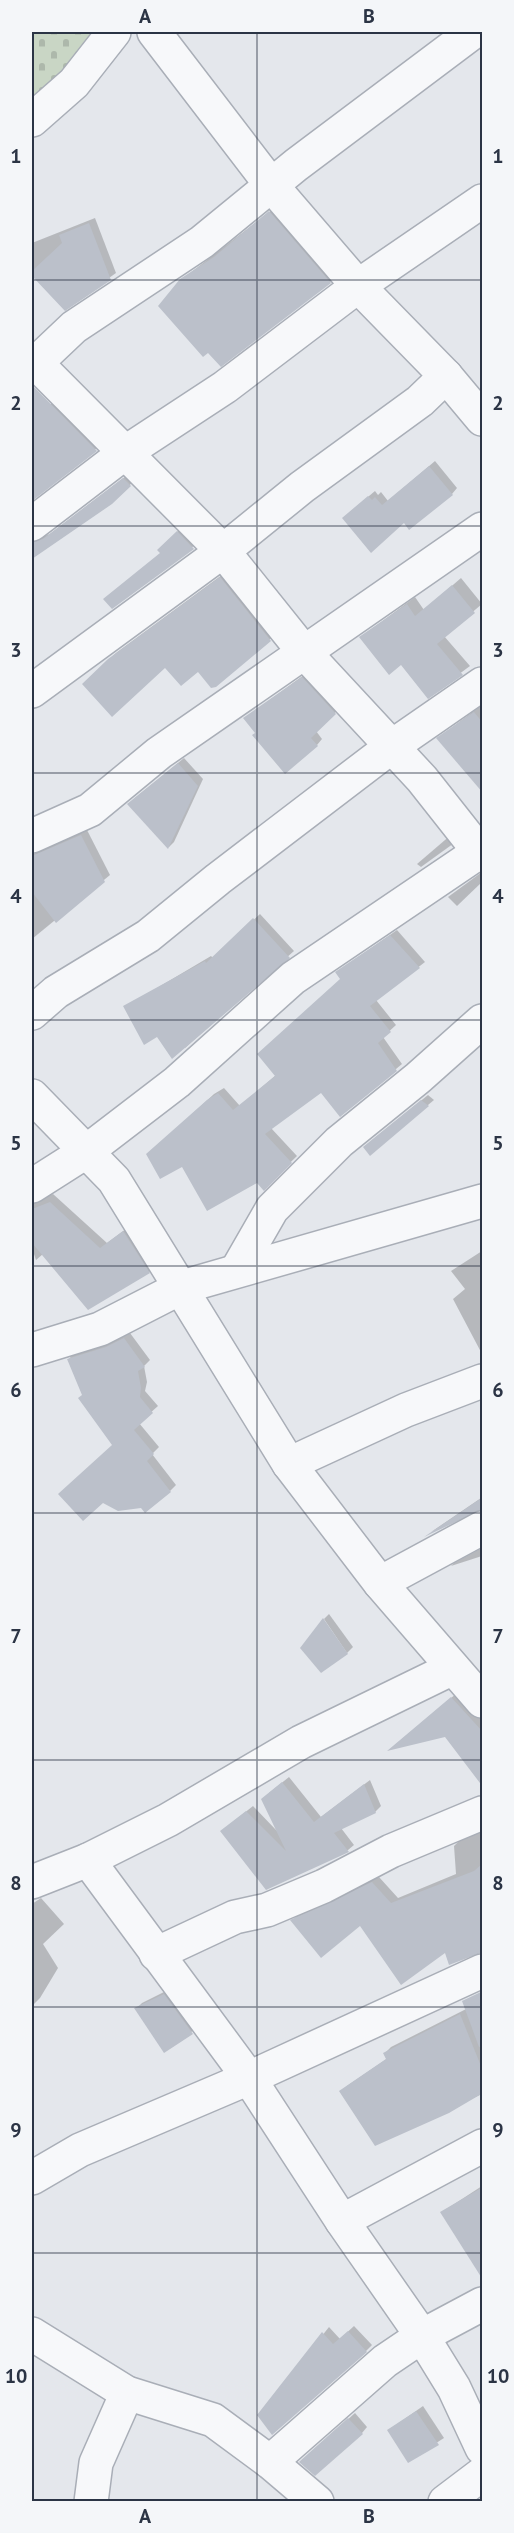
<svg xmlns="http://www.w3.org/2000/svg" width="514" height="2533" font-family="'PT Sans',sans-serif">
  <style>
    .cemetery { fill: url(#cemetery-stones) }
    .shadow { fill: #0003 }
    .building { fill: #bbc0ca }
    .lines { fill: none; stroke-linecap: round; stroke-linejoin: round }
    .minor-casing { stroke: #a9aeb7; stroke-width: 36 }
    .minor { stroke: #f7f8fa; stroke-width: 33 }
    .grid { fill: none; stroke: #2b3445; stroke-width: 1.5; stroke-opacity: 0.55 }
    .neatline { fill: none; stroke: #2b3445; stroke-width: 2 }
    .grid-label { font-size: 20px; text-anchor: middle; font-weight: bold; fill: #2b3445 }
  </style>
  <defs>
    <pattern id="cemetery-stones" width="16" height="16" patternUnits="userSpaceOnUse" patternTransform="scale(1.5)"><rect width="16" height="16" fill="#c9d6c5"/><path d="M2 7V4a2 2 0 0 1 4 0v3zM10 15v-3a2 2 0 0 1 4 0v3z" fill="#adb8ab"/></pattern>
  </defs>
  <rect width="100%" height="100%" fill="#e4e7ec"/>
  <polygon class="cemetery" points="32,32 96,32 48,90 32,102"/>
  <g class="shadow">
    <polygon points="276,207 336,276 330,282 181,280"/>
    <polygon points="95,218 116,273 65,309 32,274 32,243"/>
    <polygon points="57,399 102,444 32,499 32,420"/>
    <polygon points="435,461 457,488 452,494 404,521 350,512 375,491 378,495 381,492 388,501"/>
    <polygon points="130,473 136,479 111,503 32,558 32,536 41,537 50,534"/>
    <polygon points="183,526 199,542 112,607 162,553 159,550"/>
    <polygon points="226,572 276,634 216,685 198,670 165,666 84,684 116,653"/>
    <polygon points="461,578 482,604 444,636 470,666 428,697 401,663 361,637 415,597 424,610"/>
    <polygon points="308,672 341,707 316,731 322,739 317,745 257,733 245,718"/>
    <polygon points="482,705 482,764 438,738"/>
    <polygon points="184,758 203,779 174,842 169,847 135,798"/>
    <polygon points="87,830 110,875 32,939 32,855"/>
    <polygon points="452,834 457,841 421,867 417,864"/>
    <polygon points="482,872 482,882 457,906 448,897"/>
    <polygon points="260,914 294,951 185,1048 158,1035 125,1007 211,956 213,958"/>
    <polygon points="397,930 425,962 376,1000 396,1025 383,1037 402,1064 396,1069 340,1115 321,1090 271,1128 297,1156 264,1188 257,1181 183,1165 154,1149 214,1094 224,1088 240,1106 276,1075 342,979 337,972"/>
    <polygon points="428,1095 434,1100 428,1105 371,1141"/>
    <polygon points="53,1194 107,1243 130,1226 154,1266 149,1272 43,1254 36,1260 32,1248 32,1197 40,1199"/>
    <polygon points="482,1251 482,1354 453,1299 465,1289 451,1271"/>
    <polygon points="130,1333 150,1360 144,1366 147,1382 145,1391 158,1406 139,1423 159,1447 152,1454 176,1485 170,1491 114,1445 83,1394 69,1359 74,1353"/>
    <polygon points="481,1498 482,1503 476,1509 431,1532"/>
    <polygon points="482,1548 482,1556 451,1566 454,1563"/>
    <polygon points="329,1614 353,1647 347,1653 324,1619"/>
    <polygon points="457,1693 482,1718 482,1782 445,1736 395,1745"/>
    <polygon points="289,1777 321,1817 370,1780 381,1806 375,1812 341,1828 354,1845 348,1850 266,1888 228,1826 253,1806 277,1831 269,1793"/>
    <polygon points="482,1831 482,1953 446,1951 360,1924 292,1921 298,1915 379,1877 398,1898 456,1874 454,1846 460,1840"/>
    <polygon points="41,1898 64,1924 43,1944 58,1968 40,1998 32,2006 32,1904"/>
    <polygon points="170,1989 198,2027 165,2051 136,2009 142,2003"/>
    <polygon points="478,2003 482,2007 482,2094 375,2144 347,2086 388,2058 385,2053 391,2047"/>
    <polygon points="482,2186 482,2237 442,2212"/>
    <polygon points="354,2326 372,2345 366,2351 259,2415 329,2327 340,2339"/>
    <polygon points="423,2406 444,2438 408,2461 389,2430"/>
    <polygon points="355,2413 367,2427 362,2433 307,2456"/>
  </g>
  <g class="building">
    <polygon points="269,211 331,283 221,367 208,353 203,357 158,306 180,279 214,257"/>
    <polygon points="89,223 111,280 65,311 32,276 32,271 62,243 59,235"/>
    <polygon points="32,385 97,451 32,501"/>
    <polygon points="429,466 453,495 409,530 404,523 371,553 342,518 368,496 372,500 375,497 382,505"/>
    <polygon points="123,478 131,486 112,504 32,559 32,542 43,539"/>
    <polygon points="177,531 194,549 112,609 103,599 160,553 157,550"/>
    <polygon points="220,577 271,641 216,687 211,688 198,672 181,686 165,668 112,717 82,684 108,659"/>
    <polygon points="452,585 475,613 437,644 463,675 428,699 401,665 389,675 359,637 407,604 415,616"/>
    <polygon points="302,677 336,714 311,738 318,746 285,774 252,735 255,733 243,718"/>
    <polygon points="474,712 483,723 483,793 436,738"/>
    <polygon points="178,763 198,786 168,849 127,804"/>
    <polygon points="81,835 105,882 56,923 32,892 32,856"/>
    <polygon points="253,918 290,958 172,1059 157,1037 144,1045 123,1006 205,961 206,963"/>
    <polygon points="390,935 420,968 370,1006 391,1032 378,1043 397,1071 340,1117 321,1093 265,1134 292,1163 264,1191 257,1183 207,1211 182,1167 160,1179 146,1154 207,1100 218,1093 233,1110 275,1076 257,1054 340,979 335,972"/>
    <polygon points="421,1100 429,1106 370,1156 363,1147"/>
    <polygon points="50,1202 100,1248 123,1231 150,1273 88,1310 32,1243 32,1209"/>
    <polygon points="124,1338 145,1367 138,1371 141,1388 140,1397 153,1413 134,1430 154,1454 147,1461 171,1492 145,1513 141,1508 118,1511 103,1503 83,1521 58,1494 112,1445 78,1398 82,1395 67,1359 106,1347"/>
    <polygon points="483,1497 483,1509 424,1537"/>
    <polygon points="323,1618 348,1654 321,1673 300,1648"/>
    <polygon points="451,1697 483,1732 483,1787 445,1737 387,1751"/>
    <polygon points="282,1782 314,1822 364,1784 376,1813 334,1833 349,1852 266,1890 220,1831 246,1811 286,1851 261,1799"/>
    <polygon points="483,1863 483,1952 449,1965 445,1953 401,1985 360,1926 321,1958 290,1920 372,1882 391,1903 474,1871"/>
    <polygon points="483,1991 483,2046 479,2047 462,2001"/>
    <polygon points="164,1994 193,2034 164,2053 134,2008"/>
    <polygon points="460,2014 483,2071 483,2093 449,2113 375,2146 339,2091 386,2059 383,2053"/>
    <polygon points="483,2187 483,2280 440,2212"/>
    <polygon points="348,2331 367,2352 272,2435 257,2415 322,2332 333,2344"/>
    <polygon points="416,2411 439,2445 408,2463 387,2430"/>
    <polygon points="348,2418 363,2434 315,2476 299,2462"/>
  </g>
  <g class="lines">
    <defs>
      <g id="minor">
        <polyline points="32,120 74,83 114,32"/>
        <polyline points="32,359 223,551 304,652 422,779 482,855"/>
        <polyline points="36,363 74,327 202,242 296,165 473,32"/>
        <polyline points="446,376 482,419"/>
        <polyline points="32,524 126,452 225,387 358,286 482,201"/>
        <polyline points="32,691 223,551 302,487 420,401 446,376 358,286 272,186 154,32"/>
        <polyline points="32,836 90,810 159,753 482,529"/>
        <polyline points="32,1013 56,992 148,936 218,879 391,747 482,684"/>
        <polyline points="32,1096 114,1180 289,1464 380,1583 482,1701"/>
        <polyline points="32,1186 87,1151 177,1082 293,978 482,850"/>
        <polyline points="237,1270 272,1209 339,1142 418,1078 482,1021"/>
        <polyline points="32,1350 100,1329 182,1287 482,1201"/>
        <polyline points="289,1464 406,1410 482,1381"/>
        <polyline points="380,1583 482,1528"/>
        <polyline points="88,1860 249,2078 342,2221 422,2336 454,2388 482,2448"/>
        <polyline points="32,1882 88,1860 168,1820 301,1742 453,1668"/>
        <polyline points="156,1954 235,1917 267,1910 324,1886 391,1851 482,1813"/>
        <polyline points="32,2178 80,2150 249,2078 482,1971"/>
        <polyline points="342,2221 482,2146"/>
        <polyline points="32,2334 127,2393 213,2420 270,2462 317,2502"/>
        <polyline points="270,2462 385,2361 422,2336 482,2304"/>
        <polyline points="91,2502 96,2463 127,2393"/>
        <polyline points="445,2502 482,2474"/>
      </g>
    </defs>
    <use href="#minor" class="minor-casing"/>
    <use href="#minor" class="minor"/>
  </g>
  <path class="grid" d="M257 32V2502M32 280H482M32 526H482M32 773H482M32 1020H482M32 1266H482M32 1513H482M32 1760H482M32 2007H482M32 2253H482"/>
  <rect width="514" height="2533" fill="none" stroke="#f4f6f9" stroke-width="66"/>
  <rect x="33" y="33" width="448" height="2467" class="neatline"/>
  <g class="grid-label">
    <text x="145" y="23">A</text>
    <text x="369" y="23">B</text>
    <text x="16" y="163">1</text>
    <text x="498" y="163">1</text>
    <text x="16" y="410">2</text>
    <text x="498" y="410">2</text>
    <text x="16" y="657">3</text>
    <text x="498" y="657">3</text>
    <text x="16" y="903">4</text>
    <text x="498" y="903">4</text>
    <text x="16" y="1150">5</text>
    <text x="498" y="1150">5</text>
    <text x="16" y="1397">6</text>
    <text x="498" y="1397">6</text>
    <text x="16" y="1643">7</text>
    <text x="498" y="1643">7</text>
    <text x="16" y="1890">8</text>
    <text x="498" y="1890">8</text>
    <text x="16" y="2137">9</text>
    <text x="498" y="2137">9</text>
    <text x="16" y="2383">10</text>
    <text x="498" y="2383">10</text>
    <text x="145" y="2523">A</text>
    <text x="369" y="2523">B</text>
  </g>
</svg>
